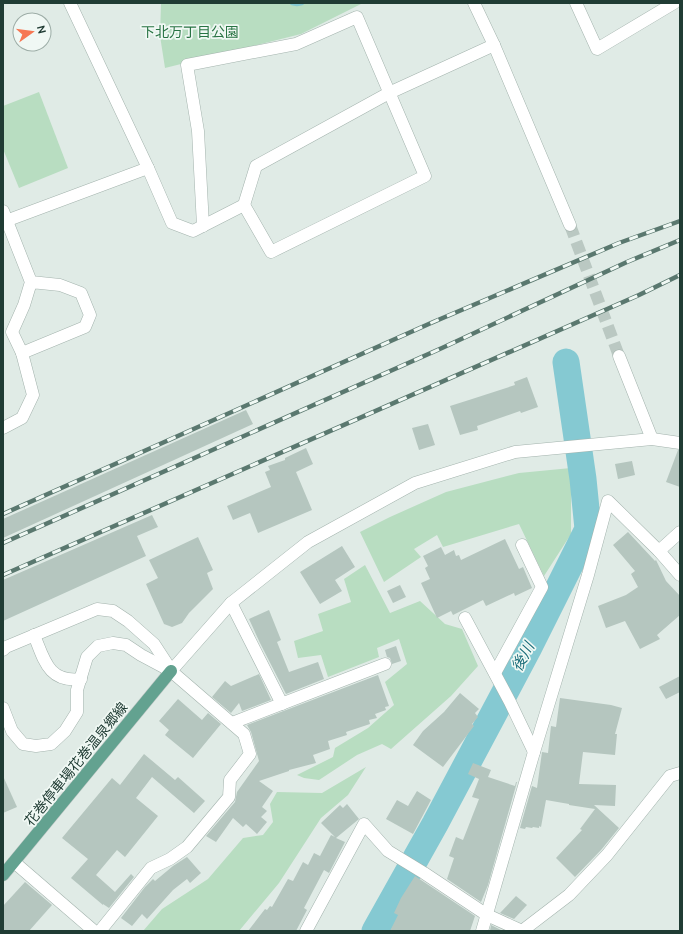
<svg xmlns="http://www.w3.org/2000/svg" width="683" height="934" font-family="Ubuntu,'Noto Sans JP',sans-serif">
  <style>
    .green { fill: #b8ddc1 }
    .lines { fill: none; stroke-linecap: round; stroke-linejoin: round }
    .stream { stroke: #85c9d2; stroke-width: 4.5 }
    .river { stroke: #85c9d2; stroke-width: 27 }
    .building { fill: #b5c6bf }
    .minor-tunnel { stroke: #bac8c2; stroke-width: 12; stroke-dasharray: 12 6; stroke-linecap: butt }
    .minor-casing { stroke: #a3b3ad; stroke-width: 13 }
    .major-casing { stroke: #c1c8c6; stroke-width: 13 }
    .minor { stroke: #fff; stroke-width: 12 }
    .major { stroke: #63a290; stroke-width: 12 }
    .rail-casing { stroke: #5a786f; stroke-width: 4.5 }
    .rail { stroke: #f0f8f4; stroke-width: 3; stroke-dasharray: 9; stroke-linecap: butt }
    .labels { text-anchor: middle; stroke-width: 3.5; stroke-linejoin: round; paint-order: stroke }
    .park-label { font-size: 14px; fill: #297444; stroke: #f0f8f4 }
    .street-label { font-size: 14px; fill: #203c34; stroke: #f0f8f4 }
    .water-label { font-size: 15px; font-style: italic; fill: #196c79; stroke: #f0f8f4 }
  </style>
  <rect width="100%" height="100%" fill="#e0ebe6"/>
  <g class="green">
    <polygon points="161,3 363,3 301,34 165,68 160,36"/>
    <polygon points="39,92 68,168 19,188 3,149 3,106"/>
    <polygon points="571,468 571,534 544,576 519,524 443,547 437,535 414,549 421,557 384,582 360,532 390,517 446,492 519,473"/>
    <polygon points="365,565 390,613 420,601 445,624 462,629 478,666 451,696 391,749 382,744 357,755 319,780 304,778 297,775 333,757 335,748 368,728 394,705 385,682 407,664 399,639 377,648 379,657 328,677 321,655 298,658 294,641 323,631 318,614 351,602 344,579"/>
    <polygon points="366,767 348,795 321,818 279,883 239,931 143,931 162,909 208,879 243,838 263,835 273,822 270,804 277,792 322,793"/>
  </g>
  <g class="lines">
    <polyline class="stream" points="292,3 297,4 302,3"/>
    <polyline class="river" points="375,931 435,824 528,649 588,529 583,479 566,362"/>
  </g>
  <g class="building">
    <polygon points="527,377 538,407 521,413 520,411 477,426 478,430 460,435 450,406 469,400 515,385 514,382"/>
    <polygon points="246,410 253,424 3,538 3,519"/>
    <polygon points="428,424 435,445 419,450 412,428"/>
    <polygon points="306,448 313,464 296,472 312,510 258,533 250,513 233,520 227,506 271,487 265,472 270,470 268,466 285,460 285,458"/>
    <polygon points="678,450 680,450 680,487 666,482"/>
    <polygon points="632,461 635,475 618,479 615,464"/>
    <polygon points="152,515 158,527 137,536 146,556 3,621 3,580"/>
    <polygon points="628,532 655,561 656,560 666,581 680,596 680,615 657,635 660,639 640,649 625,621 606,628 598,606 626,595 638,587 631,574 635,571 613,545"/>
    <polygon points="198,537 213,570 207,573 213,589 189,613 182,623 172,627 164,624 146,584 158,578 149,560"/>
    <polygon points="505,539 519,569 523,567 532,588 515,596 514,593 486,606 483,600 453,615 451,611 437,618 421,583 430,579 425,568 428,566 423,556 441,547 445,555 454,550 456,556 459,555 461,560"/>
    <polygon points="342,546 355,567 335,580 342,591 320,604 300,572"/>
    <polygon points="400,585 406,597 393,603 387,591"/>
    <polygon points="269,610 281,640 277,642 289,672 318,662 324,679 286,694 260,643 249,619"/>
    <polygon points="396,646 401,661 392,664 390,658 387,657 385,650"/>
    <polygon points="259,674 271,700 242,711 239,703 231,713 212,697 225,681 231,686"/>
    <polygon points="378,675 389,706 385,707 386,710 375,714 377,718 369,720 370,724 346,732 347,735 328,741 330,749 313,755 316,763 289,770 289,771 259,781 273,791 262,807 267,811 261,817 267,822 257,834 246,824 243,827 233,818 216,842 206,836 235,802 237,792 259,761 251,732 247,725"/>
    <polygon points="680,676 680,692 666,699 659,687"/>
    <polygon points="460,693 479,709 475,713 478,717 472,724 474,726 443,767 413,745 423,731 444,712"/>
    <polygon points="560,698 611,705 622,708 615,734 617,734 615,755 583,752 579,784 616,785 615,806 594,805 619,828 601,850 575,877 556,858 582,830 580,829 595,809 569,805 569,804 546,800 541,827 539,826 539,828 533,827 532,828 526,827 525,829 520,828 532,786 537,788 542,752 548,753 551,726 556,727"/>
    <polygon points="178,699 202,720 208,713 221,724 193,758 165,735 169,730 159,721"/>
    <polygon points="144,754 175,780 178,777 205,801 194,813 152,777 136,798 158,816 125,857 117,850 96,875 115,892 131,874 134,877 109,908 103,904 103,905 71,878 88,859 62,838 112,778 120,785"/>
    <polygon points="473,763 491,770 488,777 515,786 516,782 517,782 488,885 481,902 447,879 454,858 449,856 456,837 463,840 479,799 472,797 479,779 468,774"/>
    <polygon points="3,776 17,807 3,813"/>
    <polygon points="417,791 431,800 413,834 386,819 397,800 408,806"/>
    <polygon points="347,804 359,819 336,838 345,842 329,873 324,870 304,908 307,910 296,931 248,931 265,909 267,910 270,906 272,907 288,879 293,881 303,862 308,865 314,853 320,856 331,835 335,837 321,823 340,805 343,808"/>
    <polygon points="187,857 201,873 190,883 187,879 173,890 147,919 142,914 132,926 121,918 145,887 153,879 155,881 173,866"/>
    <polygon points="415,876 475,916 470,931 390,931 398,915 394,913 401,898"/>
    <polygon points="25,882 52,905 29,931 3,931 3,906"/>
    <polygon points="516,896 527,905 514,919 500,913"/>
    <polygon points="491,925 503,931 490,931"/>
  </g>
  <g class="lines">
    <polyline class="minor-tunnel" points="570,225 619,356"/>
    <defs>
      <g id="minor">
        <polyline points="70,3 148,168 172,223 193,231 244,205 256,166 389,93 494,45"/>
        <polyline points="474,3 494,45 570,225"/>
        <polyline points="576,3 597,49 674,3"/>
        <polyline points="3,211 31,282 24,305 12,332 22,353 85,327 90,315 81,293 60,285 31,282"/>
        <polyline points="3,222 148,168"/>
        <polyline points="203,226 198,131 187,65 296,44 357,17 425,176 271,252 244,205"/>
        <polyline points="619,356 652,439"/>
        <polyline points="3,428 22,418 33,395 22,353"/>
        <polyline points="659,551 680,532"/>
        <polyline points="231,603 282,704"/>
        <polyline points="465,618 510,702 534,752"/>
        <path d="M34 635C44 659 48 683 81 679"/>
        <polyline points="3,650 6,647 97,609 113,611 128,621 154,644 171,670"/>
        <polyline points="171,671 231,603 308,542 415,483 515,452 652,439 680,443"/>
        <polyline points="495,673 542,587 522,545"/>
        <polyline points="3,708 12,731 23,744 36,746 51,744 65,731 77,712 77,690 87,657 98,646 113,643 126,645 141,655 171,671 244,734 250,754 230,780 229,797 187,847 170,859 151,868 100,931"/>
        <polyline points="232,723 385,664"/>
        <polyline points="14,862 94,931"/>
        <polyline points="306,931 364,824 388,851 424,873 487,915 522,931 569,895 607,855 670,776 680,773"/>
        <polyline points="482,931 534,752 588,575 608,501 659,551 680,575"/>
      </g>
      <polyline id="major" points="3,875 171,671"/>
    </defs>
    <use href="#minor" class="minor-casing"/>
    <use href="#major" class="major-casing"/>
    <use href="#minor" class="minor"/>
    <use href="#major" class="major"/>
    <defs>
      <g id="rail">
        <polyline points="3,514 431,323 619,243 680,221"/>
        <polyline points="3,543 442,348 627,262 680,240"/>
        <polyline points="3,575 639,295 680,275"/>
      </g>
    </defs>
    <use href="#rail" class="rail-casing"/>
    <use href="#rail" class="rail"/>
  </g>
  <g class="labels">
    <g class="park-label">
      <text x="190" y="37">下北万丁目公園</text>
    </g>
    <g class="street-label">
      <text transform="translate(76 764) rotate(-51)" y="5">花巻停車場花巻温泉郷線</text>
    </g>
    <g class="water-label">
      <text transform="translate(523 657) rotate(-62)" y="5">後川</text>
    </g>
  </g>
  <rect width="683" height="934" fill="none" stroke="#203c34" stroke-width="8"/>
  <g transform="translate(32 32) rotate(76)"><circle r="19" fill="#f0f8f4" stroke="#9dada7"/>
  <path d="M0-3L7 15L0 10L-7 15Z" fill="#f67753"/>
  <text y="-6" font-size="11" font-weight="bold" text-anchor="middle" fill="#203c34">N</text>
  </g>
</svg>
